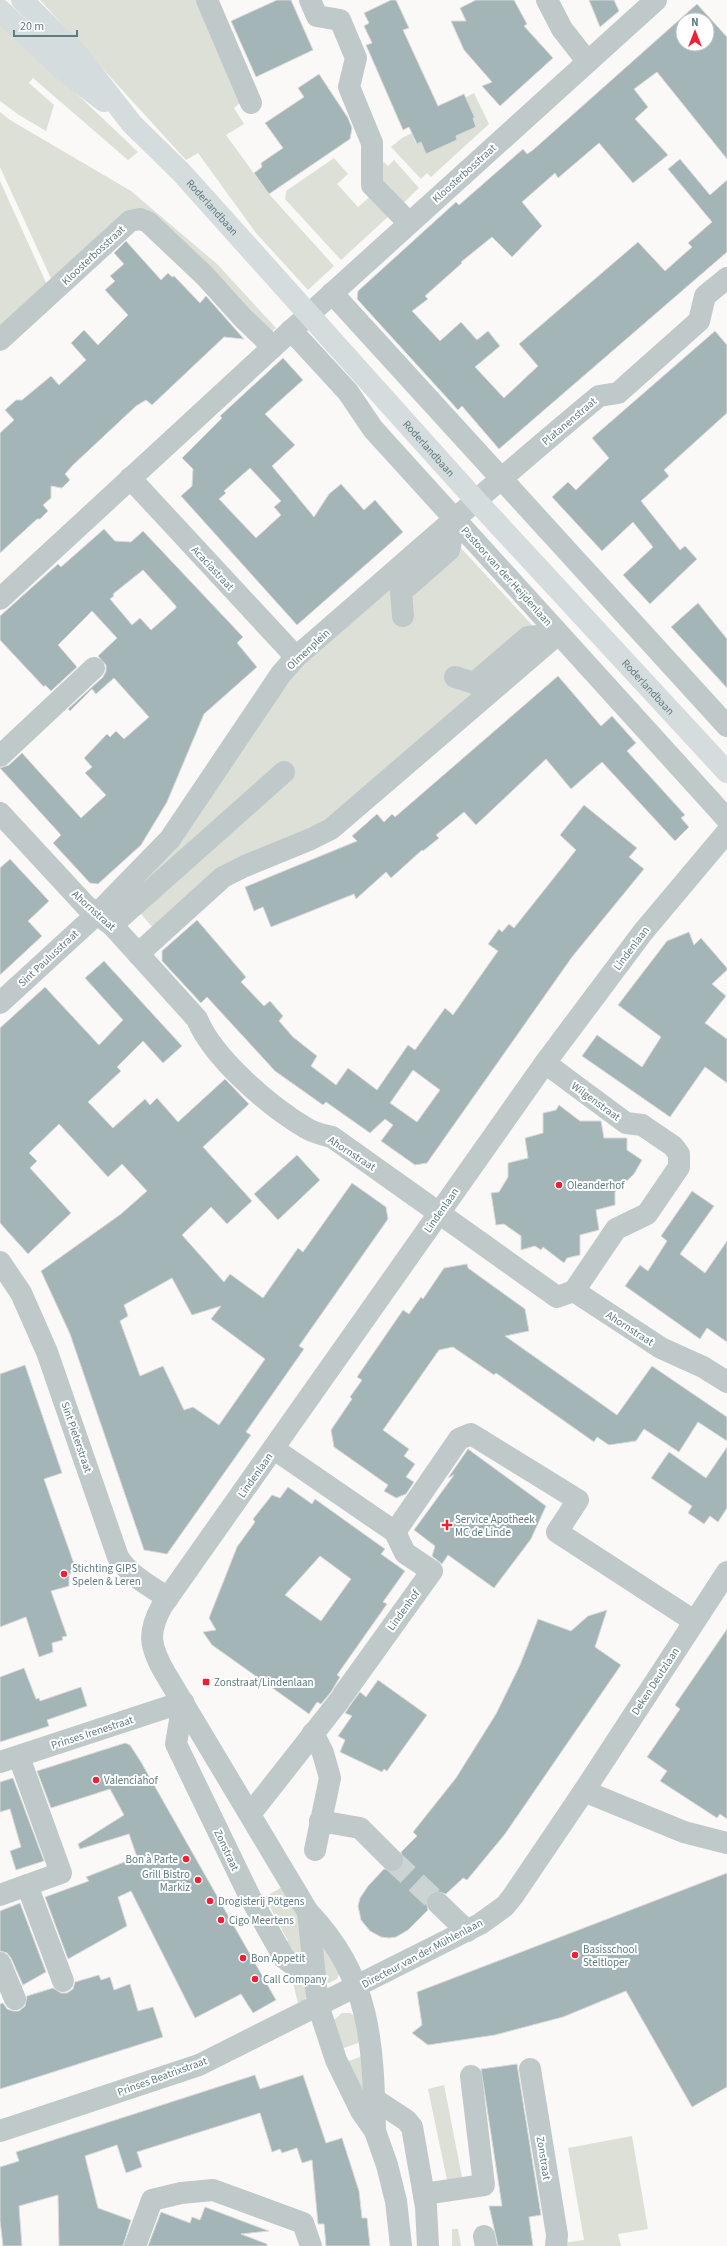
<svg xmlns="http://www.w3.org/2000/svg" width="727" height="2246" font-family="'Source Sans 3',sans-serif">
  <style>
    .green { fill: #dce0d6 }
    .building { fill: #a3b5b7; stroke: #dbdbd9; fill-rule: evenodd }
    .lines { fill: none; stroke-linecap: round; stroke-linejoin: round }
    .minor-tunnel { stroke: #cbd3d3; stroke-width: 22; stroke-dasharray: 22 11; stroke-linecap: butt }
    .minor { stroke: #bfc9ca; stroke-width: 22 }
    .major { stroke: #d5dcde; stroke-width: 22 }
    .poi-dot { fill: #f21f34; stroke: #fff; stroke-width: 1.5 }
    .labels { text-anchor: middle; stroke-width: 4; stroke-linejoin: round; paint-order: stroke }
    .street-label { font-size: 11px; fill: #5e7b7f; stroke: #fff }
    .poi-label { font-size: 11px; fill: #5e7b7f; stroke: #fff; text-anchor: start }
  </style>
  <rect width="100%" height="100%" fill="#faf9f7"/>
  <g class="green">
    <polygon points="40,0 201,0 241,102 234,108 244,124 226,135 269,194 334,266 308,290 256,233 198,153 186,160"/>
    <polygon points="0,21 138,152 128,160 33,78 29,83 54,105 46,131 19,115 0,101"/>
    <polygon points="474,93 489,124 431,177 427,173 421,179 391,147 402,138 412,133 416,144 421,142 426,153 457,140 456,136 476,127 465,98"/>
    <polygon points="0,112 10,120 131,191 217,264 276,328 269,334 144,214 53,283 0,167"/>
    <polygon points="334,158 348,174 337,184 358,207 373,194 391,214 341,260 285,199 286,191"/>
    <polygon points="394,160 419,188 400,206 378,183 379,167 384,162 388,166"/>
    <polygon points="0,181 48,287 0,330"/>
    <polygon points="442,541 460,547 533,626 536,646 334,820 155,930 125,896 297,670"/>
    <polygon points="282,1887 300,1917 308,1964 287,1954 286,1941 288,1941 265,1897"/>
    <polygon points="320,1935 339,1974 337,1979 329,1983 323,1981"/>
    <polygon points="291,1975 304,1981 307,1996 304,2001 298,2003"/>
    <polygon points="342,2013 350,2013 355,2016 364,2041 338,2050 334,2020"/>
    <polygon points="365,2055 365,2102 343,2063"/>
    <polygon points="444,2085 462,2177 447,2180 428,2089"/>
    <polygon points="632,2136 648,2229 618,2234 621,2246 559,2246 563,2243 584,2240 568,2148"/>
    <polygon points="452,2229 458,2229 461,2246 452,2246"/>
  </g>
  <g class="building">
    <polygon points="277,0 291,0 313,50 256,77 231,21"/>
    <polygon points="391,0 396,0 409,28 403,30 438,106 464,94 475,118 473,118 476,127 456,136 457,140 426,154 421,142 417,144 409,127 403,130 366,45 372,43 364,26 369,23 364,13"/>
    <polygon points="476,0 514,0 527,24 524,26 553,58 500,106 482,86 492,82 464,50 451,21 466,21 460,8"/>
    <polygon points="589,0 614,0 619,11 600,27"/>
    <path d="M697 4 727 37V159L657 72 634 89 648 107 635 119 668 155 633 183 599 143 558 178 555 173 522 202 542 226 512 257 492 237 461 262 462 263 425 296 428 299 412 311 440 341 461 322 477 340 488 331 500 346 475 367 504 398 538 366 519 344 638 242 665 271 692 247 688 243 712 222 668 169 680 159 710 195 727 180V252L499 449 462 406 458 410 357 299 358 291 456 202 459 205 523 149 527 154 533 150ZM683 20H707V44H683Z"/>
    <polygon points="319,74 348,118 352,128 350,139 269,194 254,173 262,167 261,163 283,148 265,123 304,97 298,88"/>
    <polygon points="126,241 161,280 168,273 172,277 174,276 200,303 206,296 244,339 224,337 152,405 146,400 136,406 73,465 65,474 70,480 62,488 51,486 51,498 43,505 48,511 40,519 37,519 0,553 0,433 14,420 5,410 16,400 22,400 51,376 59,385 86,360 71,343 84,330 98,345 128,315 105,290 115,281 110,276 124,264 114,253"/>
    <polygon points="715,331 727,345 727,413 664,470 669,476 641,501 680,550 685,546 697,559 650,604 623,575 653,547 633,522 602,551 552,497 568,482 576,490 609,458 592,438"/>
    <path d="M283 358 303 380 265 414 295 445 272 466 314 517 329 494 341 484 364 510 375 500 403 532 297 625 181 496 192 486 193 469 182 458 222 418 220 416ZM250 468 281 501 274 507 281 515 256 538 219 499 226 493 224 491Z"/>
    <path d="M104 529 115 541 131 542 143 531 243 637 237 643 257 667 204 714 167 802 141 845 98 884 90 883 53 843 61 835 0 768 9 765 22 753 81 818 106 795 85 773 92 767 84 758 107 734 110 737 116 731 124 739 149 717 114 678 96 694 92 689 70 711 68 709 103 677 106 671V665L98 656 117 638 92 611 58 645 77 667 51 691 45 685 44 687 0 640V616L58 564 61 567ZM143 570 176 606V608L151 630 140 618 132 625 110 599 114 596 113 594Z"/>
    <polygon points="698,603 727,639 727,688 671,627"/>
    <polygon points="558,676 601,726 612,716 636,743 627,751 685,815 681,818 689,827 675,841 602,762 571,789 546,759 476,825 464,812 436,835 439,838 423,851 422,850 391,878 386,872 356,899 354,894 271,927 263,907 254,911 245,887 357,841 352,836 377,814 384,822 392,814 395,817"/>
    <path d="M584 805 637 848 629 857 644 869 572 957 427 1163 415 1165 381 1141 393 1125 385 1119 370 1133 326 1102 323 1105 275 1071 207 997 201 1003 162 961V951L197 920 246 977 241 982 264 1006 270 1001 283 1016 279 1021 293 1037 317 1056 311 1066 336 1085 348 1068 377 1090 408 1045 415 1050 445 1008 453 1015 498 951 488 944 499 929 502 932 509 924 514 928 576 850 560 835ZM413 1070 440 1090 417 1122 390 1103Z"/>
    <polygon points="10,859 49,901 28,921 42,936 0,975 0,868"/>
    <polygon points="689,932 694,945 701,938 727,968 727,970 712,984 726,996 705,1023 727,1039 727,1083 705,1067 670,1117 582,1056 597,1035 642,1067 661,1037 618,1005 667,941"/>
    <path d="M104 961 182 1046 163 1063 143 1041 117 1067 121 1071 88 1102 113 1128 145 1099 150 1105 157 1098 178 1122 225 1079 249 1104 203 1147 252 1201 227 1224 211 1207 182 1235 224 1282 230 1274 263 1298 298 1248 303 1252 352 1183 386 1207 388 1219 299 1346 304 1349 246 1432 251 1435 167 1554 144 1550 70 1334 41 1271 121 1214 147 1191 122 1164 108 1177 59 1124 29 1153 37 1161 30 1168 71 1213 28 1254 0 1223V1028L45 987 99 1045 123 1020 85 978ZM172 1278 192 1315 221 1306 211 1319 265 1359 219 1425 193 1407 184 1410 163 1366 140 1376 120 1321 128 1316 124 1305Z"/>
    <polygon points="559,1105 580,1121 601,1121 604,1138 627,1138 627,1150 642,1160 634,1174 615,1192 615,1205 596,1210 599,1230 580,1235 580,1255 567,1258 564,1263 543,1247 541,1250 535,1246 521,1250 521,1236 504,1224 496,1225 491,1193 499,1192 508,1177 508,1163 528,1158 525,1138 543,1133 543,1113 556,1110"/>
    <polygon points="297,1155 320,1180 278,1220 254,1194"/>
    <polygon points="692,1191 714,1206 680,1254 705,1273 727,1241 727,1342 707,1328 700,1339 625,1286 640,1265 648,1271 667,1241 661,1236"/>
    <polygon points="467,1264 468,1268 525,1309 529,1331 505,1336 617,1415 652,1366 727,1417 727,1441 698,1422 679,1452 644,1429 636,1441 609,1445 597,1437 594,1442 496,1373 494,1375 453,1347 439,1350 383,1430 409,1449 404,1456 415,1464 406,1477 414,1482 406,1494 396,1498 384,1491 388,1485 334,1447 331,1430 352,1399 350,1397 362,1380 357,1377 403,1310 409,1314 421,1297 423,1299 444,1268"/>
    <polygon points="25,1365 62,1473 44,1479 73,1561 79,1569 69,1574 69,1586 51,1591 67,1636 62,1637 63,1640 52,1643 53,1652 39,1657 26,1617 0,1627 0,1374"/>
    <polygon points="727,1447 727,1508 718,1522 710,1516 704,1524 688,1513 692,1506 651,1478 669,1452 706,1478"/>
    <polygon points="468,1449 546,1506 531,1539 494,1588 448,1555 442,1564 432,1556 435,1546 414,1530 454,1475 448,1478"/>
    <path d="M288 1487 312 1504 315 1499 385 1549 381 1554 405 1571 383 1602 387 1604 337 1675 340 1677 331 1692 321 1704 317 1702 309 1714 212 1645 203 1632 216 1630 209 1618 237 1547 255 1522 253 1519 272 1495 280 1498ZM320 1556 351 1579 321 1621 285 1595Z"/>
    <polygon points="607,1610 595,1647 621,1665 505,1834 467,1880 463,1878 446,1894 435,1891 429,1894 426,1900 428,1910 408,1930 396,1937 389,1938 381,1937 370,1931 361,1920 358,1906 360,1898 368,1886 384,1869 395,1872 401,1869 404,1863 401,1852 417,1836 413,1832 456,1778 496,1714 520,1665 538,1619 571,1631 588,1616"/>
    <polygon points="727,1629 727,1819 720,1814 717,1818 660,1781 667,1771 647,1757 680,1709 675,1705"/>
    <polygon points="24,1668 36,1699 39,1698 40,1701 81,1687 87,1706 47,1720 49,1726 0,1742 0,1677"/>
    <polygon points="378,1680 427,1715 387,1771 384,1769 382,1772 340,1752 345,1740 338,1736 352,1716 345,1713 351,1704 360,1692 366,1697"/>
    <polygon points="125,1743 130,1745 141,1762 276,2000 253,2013 241,1994 195,2018 131,1891 118,1897 127,1926 68,1959 45,1897 89,1881 86,1877 137,1857 129,1834 80,1849 78,1844 124,1815 110,1789 51,1808 37,1771"/>
    <polygon points="13,1778 44,1861 16,1870 10,1851 21,1847 10,1809 0,1812 0,1782"/>
    <polygon points="727,1873 727,2087 692,2107 626,1991 563,2017 495,2035 428,2045 412,2033 422,2025 417,1992"/>
    <polygon points="20,1903 46,1972 23,1985 11,1958 7,1953 0,1951 0,1911"/>
    <polygon points="99,1975 101,1980 110,1977 114,1990 130,1984 138,2011 153,2007 163,2037 0,2089 0,2004 3,2003 7,2009 13,2011 19,2011 25,2006 27,1996 53,1988 61,1993 67,1993 73,1989 75,1982"/>
    <polygon points="517,2064 541,2215 529,2217 533,2246 498,2246 489,2206 502,2206 481,2069"/>
    <polygon points="255,2075 260,2089 303,2075 326,2143 342,2138 359,2191 362,2218 367,2218 370,2246 326,2246 324,2224 318,2224 312,2160 302,2163 297,2148 282,2153 280,2149 272,2152 260,2113 137,2152 142,2167 126,2173 117,2145 85,2156 98,2208 131,2220 123,2246 59,2246 58,2195 19,2206 22,2246 3,2246 0,2220 0,2167 19,2161 16,2152"/>
    <polygon points="205,2207 269,2231 241,2234 267,2244 267,2246 148,2246 161,2212 190,2223 192,2217 200,2220"/>
  </g>
  <g class="lines">
    <polyline class="minor-tunnel" points="392,1860 438,1903"/>
    <g class="minor">
      <polyline points="207,0 251,103"/>
      <polyline points="310,0 317,16 340,20 356,58 349,87 372,143 372,185 409,223"/>
      <polyline points="547,0 562,29 587,61"/>
      <polyline points="332,293 727,726"/>
      <polyline points="291,330 348,392 373,429 727,819"/>
      <polyline points="0,340 130,221 140,219 148,222 205,276 242,317 273,347"/>
      <polyline points="130,478 296,657"/>
      <polyline points="0,599 273,347 656,0"/>
      <polyline points="403,616 401,592 449,550 456,519"/>
      <polyline points="455,677 474,683 528,637 558,634"/>
      <polyline points="0,756 94,668"/>
      <path d="M0 813 86 906 112 925 197 1019C213 1058 270 1107 306 1128 314 1133 324 1135 332 1137L557 1297 574 1291 661 1348 703 1367 727 1382"/>
      <polyline points="112,925 284,772"/>
      <polyline points="138,954 223,877 245,866 311,839 331,829 558,634"/>
      <path d="M0 1003 97 914 170 839 281 674 296 657C397 570 496 481 599 396L618 393 699 321 705 296 727 278"/>
      <polyline points="545,1063 626,1123 642,1125 673,1146 679,1154 679,1167 647,1214 616,1229 574,1291"/>
      <path d="M0 1262 21 1293 47 1352 118 1557C130 1576 150 1586 168 1598"/>
      <polyline points="274,1449 395,1532 459,1439 471,1434 578,1500 557,1532 694,1621"/>
      <polyline points="343,1695 432,1571 405,1553 395,1532"/>
      <polyline points="183,1702 176,1744 250,1897 284,1958 315,1981"/>
      <polyline points="313,1733 323,1753 330,1778 315,1850"/>
      <polyline points="0,1762 183,1702"/>
      <polyline points="584,1791 727,1572"/>
      <polyline points="251,1813 339,1701"/>
      <polyline points="320,1821 360,1828 392,1860"/>
      <polyline points="27,1885 63,1981"/>
      <polyline points="0,1895 61,1873 19,1757"/>
      <polyline points="438,1903 467,1931"/>
      <polyline points="308,1912 318,2005 336,2060 361,2111 375,2131 387,2165 396,2201 401,2246"/>
      <polyline points="0,1963 15,1999"/>
      <polyline points="530,2069 557,2235 556,2246"/>
      <polyline points="374,2099 406,2120 412,2127 426,2207 428,2246"/>
      <polyline points="0,2131 199,2065 480,1924 505,1906 513,1896 584,1791 684,1832 727,1843"/>
      <path d="M375 2131C373 2046 372 1978 308 1912L165 1673C150 1647 147 1633 162 1606L545 1063 643 932 727 832"/>
      <polyline points="424,2194 484,2185 471,2076"/>
      <polyline points="484,2236 486,2246"/>
      <polyline points="135,2246 152,2200 181,2193 213,2190 303,2223 311,2246"/>
    </g>
    <g class="major">
      <path id="s1" d="M22 0 78 55 132 124 181 172 470 494 727 772"/>
      <polyline points="0,10 61,68 104,101"/>
    </g>
  </g>
  <g class="poi-dot">
    <circle cx="559" cy="1185" r="4"/>
    <path d="M445 1519h4v4h4v4h-4v4h-4v-4h-4v-4h4z"/>
    <circle cx="64" cy="1574" r="4"/>
    <rect x="202" y="1678" width="8" height="8" rx="2"/>
    <circle cx="96" cy="1780" r="4"/>
    <circle cx="186" cy="1859" r="4"/>
    <circle cx="198" cy="1880" r="4"/>
    <circle cx="210" cy="1901" r="4"/>
    <circle cx="221" cy="1920" r="4"/>
    <circle cx="575" cy="1955" r="4"/>
    <circle cx="243" cy="1958" r="4"/>
    <circle cx="255" cy="1979" r="4"/>
  </g>
  <g class="labels">
    <g class="street-label">
      <text transform="translate(464 173) rotate(-42)" y="4">Kloosterbosstraat</text>
      <text dy="4" stroke="none"><textPath href="#s1" startOffset="282">Roderlandbaan</textPath></text>
      <text transform="translate(93 255) rotate(-43)" y="4">Kloosterbosstraat</text>
      <text transform="translate(569 421) rotate(-40)" y="4">Platanenstraat</text>
      <text dy="4" stroke="none"><textPath href="#s1" startOffset="606">Roderlandbaan</textPath></text>
      <text transform="translate(213 568) rotate(47)" y="4">Acaciastraat</text>
      <text transform="translate(507 576) rotate(48)" y="4">Pastoor van der Heijdenlaan</text>
      <text transform="translate(308 649) rotate(-43)" y="4">Olmenplein</text>
      <text dy="4" stroke="none"><textPath href="#s1" startOffset="930">Roderlandbaan</textPath></text>
      <text transform="translate(94 910) rotate(42)" y="4">Ahornstraat</text>
      <text transform="translate(631 948) rotate(-53)" y="4">Lindenlaan</text>
      <text transform="translate(48 958) rotate(-43)" y="4">Sint Paulusstraat</text>
      <text transform="translate(596 1101) rotate(36)" y="4">Wilgenstraat</text>
      <text transform="translate(352 1153) rotate(33)" y="4">Ahornstraat</text>
      <text transform="translate(441 1210) rotate(-55)" y="4">Lindenlaan</text>
      <text transform="translate(630 1328) rotate(33)" y="4">Ahornstraat</text>
      <text transform="translate(77 1437) rotate(71)" y="4">Sint Pieterstraat</text>
      <text transform="translate(255 1475) rotate(-55)" y="4">Lindenlaan</text>
      <text transform="translate(403 1610) rotate(-54)" y="4">Lindenhof</text>
      <text transform="translate(655 1681) rotate(-57)" y="4">Deken Deutzlaan</text>
      <text transform="translate(92 1732) rotate(-18)" y="4">Prinses Irenestraat</text>
      <text transform="translate(227 1850) rotate(65)" y="4">Zonstraat</text>
      <text transform="translate(422 1953) rotate(-28)" y="4">Directeur van der Mühlenlaan</text>
      <text transform="translate(162 2076) rotate(-20)" y="4">Prinses Beatrixstraat</text>
      <text transform="translate(544 2158) rotate(81)" y="4">Zonstraat</text>
    </g>
    <g class="poi-label">
      <text x="567" y="1189">Oleanderhof</text>
      <text x="455" y="1523">Service Apotheek<tspan x="455" dy="13">MC de Linde</tspan></text>
      <text x="72" y="1572">Stichting GIPS<tspan x="72" dy="13">Spelen &amp; Leren</tspan></text>
      <text x="214" y="1686">Zonstraat/Lindenlaan</text>
      <text x="104" y="1784">Valenciahof</text>
      <text x="178" y="1863" text-anchor="end">Bon à Parte</text>
      <text x="190" y="1878" text-anchor="end">Grill Bistro<tspan x="190" dy="13">Markiz</tspan></text>
      <text x="218" y="1905">Drogisterij Pötgens</text>
      <text x="229" y="1924">Cigo Meertens</text>
      <text x="583" y="1953">Basisschool<tspan x="583" dy="13">Steltloper</tspan></text>
      <text x="251" y="1962">Bon Appetit</text>
      <text x="263" y="1983">Call Company</text>
    </g>
  </g>
  <g transform="translate(695 32)"><circle r="19" fill="#ffffff" stroke="#bfcacc"/>
  <path d="M0-3L7 15L0 10L-7 15Z" fill="#f21f34"/>
  <text y="-6" font-size="11" font-weight="bold" text-anchor="middle" fill="#5e7b7f">N</text>
  </g>
  <path d="M14 30v6h63v-6" fill="none" stroke="#5e7b7f" stroke-width="2"/>
  <text x="20" y="30" font-size="12" fill="#5e7b7f" stroke="#ffffff" stroke-width="3" paint-order="stroke">20 m</text>
</svg>
